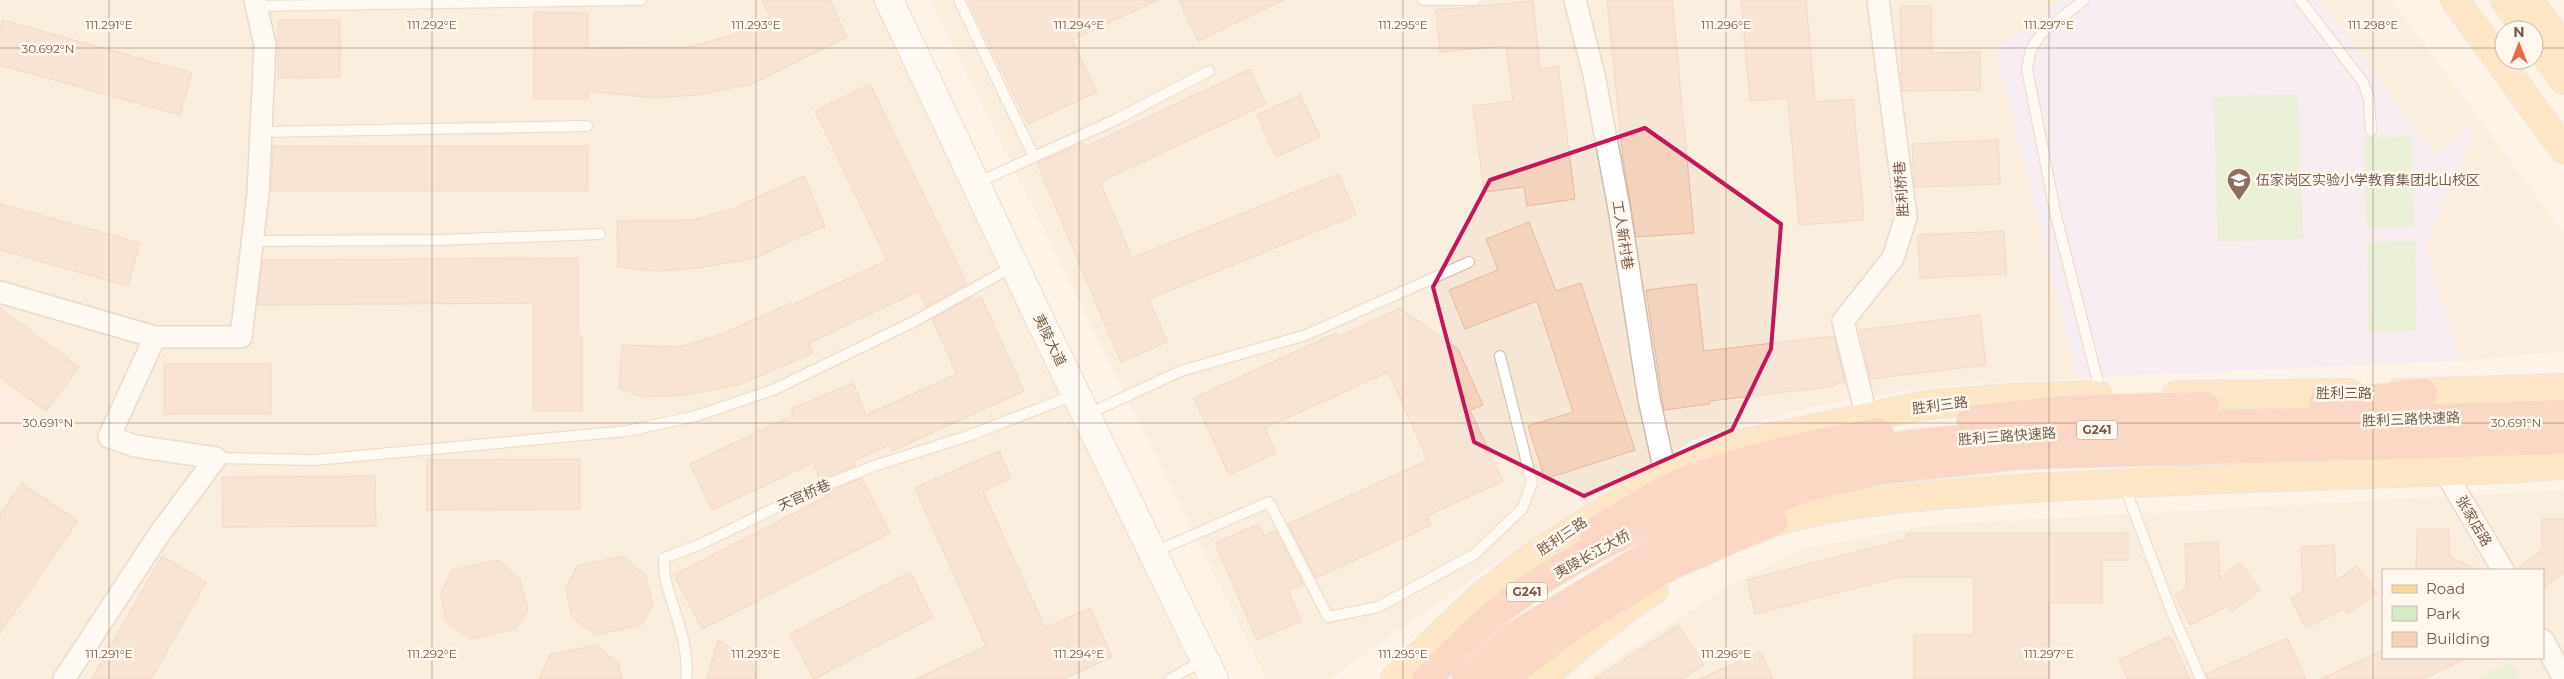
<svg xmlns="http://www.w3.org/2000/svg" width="2564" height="679" font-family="Montserrat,'Noto Sans SC',sans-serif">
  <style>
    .residential { fill: #f5e6d5; fill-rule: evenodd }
    .commercial { fill: #fde5db }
    .education { fill: #f1e4fa }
    .green { fill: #d5ebc5 }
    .building { fill: #f3d2be; stroke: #e6b89e }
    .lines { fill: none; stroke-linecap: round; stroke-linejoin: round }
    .lane-casing { stroke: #cfbcac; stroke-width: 12 }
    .street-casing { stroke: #cfbcac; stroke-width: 24 }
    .secondary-casing { stroke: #d5beac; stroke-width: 30 }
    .primary-casing { stroke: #dcd4d0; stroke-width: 30 }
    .highway-casing { stroke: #dcd4d0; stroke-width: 30 }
    .lane { stroke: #fff; stroke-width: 10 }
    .street { stroke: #fff; stroke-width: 21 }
    .secondary { stroke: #fff; stroke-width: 28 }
    .primary { stroke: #fcd89f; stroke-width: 28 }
    .highway { stroke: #f8b39d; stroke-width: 28 }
    .marked { fill: none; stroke: #c2185b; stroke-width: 4; stroke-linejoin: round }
    .ticks { fill: none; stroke: #785a4a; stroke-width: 1; stroke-opacity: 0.45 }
    .labels { text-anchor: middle; stroke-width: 5; stroke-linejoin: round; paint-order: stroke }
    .shield { fill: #fff8ee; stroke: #a0897b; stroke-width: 1 }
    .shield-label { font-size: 12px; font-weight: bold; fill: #785a4a }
    .education-label { font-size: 14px; fill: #785e54; stroke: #fff8ee; text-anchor: start }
    .street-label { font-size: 14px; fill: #785a4a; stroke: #fff8ee }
    .ticks-label { font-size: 12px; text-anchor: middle; fill: #785a4a; stroke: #fff8ee; stroke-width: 5; stroke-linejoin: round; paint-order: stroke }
  </style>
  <rect width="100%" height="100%" fill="#fdf4e7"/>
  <g class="residential">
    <polygon points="0,0 877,0 1196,679 0,679 0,463 34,410 0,384"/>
    <polygon points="930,0 2061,0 1995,49 2077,378 1935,386 1810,407 1695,440 1612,486 1526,541 1330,679 1266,679"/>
    <polygon points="2320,0 2391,0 2564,233 2564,351 2462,361 2425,248 2478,121 2436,154"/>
    <path d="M2564 490V679H1586L1731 584 1806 548 1929 525ZM2383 570H2543V658H2383Z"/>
  </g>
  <polygon class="commercial" points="0,384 34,410 0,463"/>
  <polygon class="education" points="2061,0 2320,0 2435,154 2479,120 2425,248 2462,361 2077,378 1995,49"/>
  <g class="green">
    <polygon points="2298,94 2303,239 2218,242 2213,97"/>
    <polygon points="2412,137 2414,227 2366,228 2364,138"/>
    <polygon points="2415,241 2417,331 2369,332 2367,242"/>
    <polygon points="2511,662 2519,679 2477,679"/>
  </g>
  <g class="building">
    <polygon points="762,0 830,0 847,37 751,84 697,95 654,98 588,91 588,99 534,99 534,12 588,13 588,48 689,47 732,35 770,17"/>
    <polygon points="968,0 1158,0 1072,40 1097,92 1028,124"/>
    <polygon points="1179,0 1284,0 1198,41"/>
    <polygon points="1607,0 1672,0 1694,233 1636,237 1623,159"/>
    <polygon points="1741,0 1806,0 1815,102 1853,99 1864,220 1799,225 1788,98 1750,101"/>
    <polygon points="1533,1 1540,69 1558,66 1575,199 1527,206 1524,187 1484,192 1473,106 1513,101 1506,46 1440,52 1436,10"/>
    <polygon points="1900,6 1931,6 1932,53 1980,52 1981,90 1902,91"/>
    <polygon points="3,20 192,73 180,115 0,65 0,31"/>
    <polygon points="278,20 340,20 340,77 278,78"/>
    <polygon points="1250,69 1266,104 1100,182 1132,258 1339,174 1356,215 1149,299 1167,342 1121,362 1037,163 1083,143 1085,147"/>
    <polygon points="870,84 967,284 926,307 919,291 809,343 813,353 741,384 687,395 644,397 619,388 622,345 680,347 722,334 791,303 792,305 887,260 815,111"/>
    <polygon points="1300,95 1320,137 1276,157 1257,115"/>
    <polygon points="1998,140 2000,184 1915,187 1912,144"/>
    <polygon points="273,146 588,146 588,191 271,191"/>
    <polygon points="804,176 825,226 754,258 699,268 657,271 618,267 617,221 692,220 735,208"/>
    <polygon points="0,204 140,243 128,286 0,250"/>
    <polygon points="1529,222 1556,291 1581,283 1635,450 1545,479 1528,426 1573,412 1537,301 1465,329 1449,290 1498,270 1486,239"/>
    <polygon points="2004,231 2006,274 1920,278 1918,235"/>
    <polygon points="578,258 578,336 582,336 582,411 533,411 533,303 257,305 263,260"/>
    <polygon points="1696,284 1704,351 1834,336 1845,382 1836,383 1836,386 1710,401 1710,404 1664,410 1646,290"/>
    <polygon points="972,297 974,301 981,297 1024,391 892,451 890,445 853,461 855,466 820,480 813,463 712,510 690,464 793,415 791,409 853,383 866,415 957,374 932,319"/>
    <polygon points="0,308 79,367 46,411 0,377"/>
    <polygon points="1400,308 1458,349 1483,405 1470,410 1503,481 1427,516 1431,525 1316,578 1288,524 1428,460 1388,372 1265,428 1276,453 1229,475 1194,398 1336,333 1338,337"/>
    <polygon points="1980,315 1986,365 1870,379 1860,330"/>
    <rect x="164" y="364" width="107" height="50"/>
    <polygon points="999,451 1011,478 983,491 1045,628 1090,608 1112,657 1063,679 916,679 986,646 915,488"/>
    <polygon points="580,459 580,509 427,510 427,460"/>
    <polygon points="375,476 376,526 223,527 222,477"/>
    <polygon points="862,478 890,533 702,629 674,575 827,496 826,493"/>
    <polygon points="22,483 78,521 0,633 0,514"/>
    <polygon points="2542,519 2564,519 2564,572 2543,589 2543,570 2516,570 2542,549"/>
    <polygon points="1259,524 1264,536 1276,530 1303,584 1288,591 1301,621 1257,640 1215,543"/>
    <polygon points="2417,529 2449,529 2449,556 2478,570 2416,570"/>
    <polygon points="1906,533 2128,533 2128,560 2102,560 2102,603 2049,603 2049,679 1914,679 1914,635 1974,635 1974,577 1899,577 1755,614 1747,580 1906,539"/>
    <polygon points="2218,542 2220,578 2240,563 2260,590 2232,611 2228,606 2190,625 2175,595 2187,589 2185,544"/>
    <polygon points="2334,545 2336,581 2357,566 2377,593 2348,614 2344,609 2306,628 2291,598 2303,592 2301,547"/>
    <polygon points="162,556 206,582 151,679 92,679"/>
    <polygon points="623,556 645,575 653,605 641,625 596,635 572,617 566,589 577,566"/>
    <polygon points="498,560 519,578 528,609 516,629 470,639 446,621 441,593 452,570"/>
    <polygon points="910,572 933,617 814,679 790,634"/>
    <polygon points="1678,625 1704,665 1683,679 1594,679"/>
    <polygon points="2170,636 2190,679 2128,679 2119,660"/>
    <polygon points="2287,638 2306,679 2208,679 2206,674"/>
    <polygon points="718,640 753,663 756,679 707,679"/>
    <polygon points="596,645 618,663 622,679 539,679 550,655"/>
    <polygon points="2383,650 2383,658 2467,658 2423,679 2321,679"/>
    <polygon points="1761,652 1773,679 1699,679"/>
  </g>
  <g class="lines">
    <defs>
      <g id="lane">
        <polyline points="959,0 1034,157"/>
        <polyline points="1423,0 1475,0"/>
        <polyline points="2084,0 2042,33 2031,49 2027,69 2056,216 2101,394"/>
        <polyline points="2300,0 2363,82 2369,99 2371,131"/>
        <polyline points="256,6 641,0"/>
        <polyline points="260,132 587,126"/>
        <polyline points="990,177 1117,119 1209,71"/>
        <polyline points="252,241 438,240 600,234"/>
        <polyline points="1101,408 1181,371 1306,335 1469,262"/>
        <polyline points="216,458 315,460 627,431 696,416 773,390 913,322 1014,266"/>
        <polyline points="2124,485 2173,615 2201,679"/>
        <polyline points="1168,546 1269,502 1328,617 1378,607 1475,554 1522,509 1532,483 1500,356"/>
        <path d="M686 679C690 647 675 615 667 585 664 577 664 567 664 558L699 545 806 493 874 466 968 436 1064 399"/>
        <polyline points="1170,679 1204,660"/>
      </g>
      <g id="street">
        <polyline points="1575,0 1594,75 1619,208 1649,399 1665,472"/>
        <polyline points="0,292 155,337 241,337 258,194 265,45 255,0"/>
        <polyline points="1867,418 1843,321 1893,258 1906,217 1878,0"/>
        <polyline points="2445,472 2503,570"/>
        <polyline points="2543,640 2564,679"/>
        <polyline points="64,679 160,533 216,458 135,446 109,437 155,337"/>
      </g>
      <polyline id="secondary" points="889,0 1039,318 1214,679"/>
      <g id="primary">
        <polyline points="2455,0 2564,150"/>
        <polyline points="2505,0 2527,30"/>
        <polyline points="2528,0 2564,46"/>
        <polyline points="2534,40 2564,80"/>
        <polyline points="2398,393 2564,388"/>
        <polyline points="2176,395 2350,393"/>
        <path d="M1751 532C1778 518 1808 513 1838 507 1892 498 1946 494 2000 490 2167 479 2335 476 2502 469L2564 465"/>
        <polyline points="1395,679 1477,600 1534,555 1665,472 1740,444 1926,405 2010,398 2098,395"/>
        <path d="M1542 679C1577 647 1614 616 1654 590"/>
      </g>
      <g id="highway">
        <polyline points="2323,403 2350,402 2423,393"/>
        <polyline points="1971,420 2063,410 2205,406"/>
        <path d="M1594 532C1621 516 1648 497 1676 485 1741 458 1810 444 1879 432"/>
        <path d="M1427 679C1452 653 1477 627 1506 605 1606 530 1749 475 1871 451 1914 442 1959 439 2003 436 2077 430 2152 427 2226 424 2339 421 2451 417 2564 414"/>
        <polyline points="1466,679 1511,638 1655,551 1732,515 1808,487 1881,470 2022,455 2564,440"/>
        <polyline points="1503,679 1577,623 1668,567 1773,521"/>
      </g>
    </defs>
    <use href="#lane" class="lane-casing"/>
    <use href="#street" class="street-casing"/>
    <use href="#secondary" class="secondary-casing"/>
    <use href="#primary" class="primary-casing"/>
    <use href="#highway" class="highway-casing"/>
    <use href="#lane" class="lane"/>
    <use href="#street" class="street"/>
    <use href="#secondary" class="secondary"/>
    <use href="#primary" class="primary"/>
    <use href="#highway" class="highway"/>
  </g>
  <path d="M0 0H2564V679H0ZM1645 128 1781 224 1771 349 1732 430 1584 496 1474 442 1433 287 1490 180Z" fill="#fdf4e7" fill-opacity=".55" fill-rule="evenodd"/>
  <path class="marked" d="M1645 128 1781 224 1771 349 1732 430 1584 496 1474 442 1433 287 1490 180Z"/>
  <path class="ticks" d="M109 0V679M432 0V679M756 0V679M1079 0V679M1403 0V679M1726 0V679M2049 0V679M2373 0V679M0 48H2504M2534 48H2564M0 423H2564"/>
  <defs>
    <symbol id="school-pin" viewBox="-11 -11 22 30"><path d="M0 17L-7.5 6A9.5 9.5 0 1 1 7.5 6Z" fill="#8d6e63" stroke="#fff8ee"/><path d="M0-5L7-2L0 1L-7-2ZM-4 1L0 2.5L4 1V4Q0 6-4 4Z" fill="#fff"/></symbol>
  </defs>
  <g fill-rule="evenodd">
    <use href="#school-pin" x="2225" y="166" width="28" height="38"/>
  </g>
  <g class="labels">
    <g class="shield">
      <rect x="2077" y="420.5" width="40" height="19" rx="4"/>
      <rect x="1507" y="582.5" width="40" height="19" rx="4"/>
    </g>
    <g class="shield-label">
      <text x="2097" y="434">G241</text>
      <text x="1527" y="596">G241</text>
    </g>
    <g class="education-label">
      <text x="2256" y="185">伍家岗区实验小学教育集团北山校区</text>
    </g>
    <g class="street-label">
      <text transform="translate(1901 189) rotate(-94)" y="5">胜利桥巷</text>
      <text transform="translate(1623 235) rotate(81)" y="5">工人新村巷</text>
      <text transform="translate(1050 340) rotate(64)" y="5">夷陵大道</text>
      <text x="2344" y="398">胜利三路</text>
      <text transform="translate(1940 405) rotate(-7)" y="5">胜利三路</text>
      <text transform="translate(2411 419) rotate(-2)" y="5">胜利三路快速路</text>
      <text transform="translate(2007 436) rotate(-4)" y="5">胜利三路快速路</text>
      <text transform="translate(804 495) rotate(-24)" y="5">天官桥巷</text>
      <text transform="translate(2474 521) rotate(60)" y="5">张家店路</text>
      <text transform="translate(1562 536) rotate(-34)" y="5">胜利三路</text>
      <text transform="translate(1592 554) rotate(-29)" y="5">夷陵长江大桥</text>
    </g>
  </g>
  <g class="ticks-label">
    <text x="109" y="29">111.291°E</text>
    <text x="432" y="29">111.292°E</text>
    <text x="756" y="29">111.293°E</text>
    <text x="1079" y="29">111.294°E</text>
    <text x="1403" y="29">111.295°E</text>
    <text x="1726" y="29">111.296°E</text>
    <text x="2049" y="29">111.297°E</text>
    <text x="2373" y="29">111.298°E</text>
    <text x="48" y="53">30.692°N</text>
    <text x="48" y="427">30.691°N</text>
    <text x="2516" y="427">30.691°N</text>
    <text x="109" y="658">111.291°E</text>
    <text x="432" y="658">111.292°E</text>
    <text x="756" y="658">111.293°E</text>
    <text x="1079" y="658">111.294°E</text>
    <text x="1403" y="658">111.295°E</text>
    <text x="1726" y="658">111.296°E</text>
    <text x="2049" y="658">111.297°E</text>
  </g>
  <rect x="2382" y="569" width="162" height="90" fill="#fff8ee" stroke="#c9b9ac"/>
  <rect x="2392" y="585" width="25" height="8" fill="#fcd89f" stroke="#c9b9ac"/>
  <text x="2426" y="594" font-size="15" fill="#785a4a">Road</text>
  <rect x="2392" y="606" width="25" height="15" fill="#d5ebc5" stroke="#c9b9ac"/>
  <text x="2426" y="619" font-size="15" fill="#785a4a">Park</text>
  <rect x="2392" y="632" width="25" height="15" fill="#f3d2be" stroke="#c9b9ac"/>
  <text x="2426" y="644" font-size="15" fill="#785a4a">Building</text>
  <g transform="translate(2519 45)"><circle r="24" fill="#fff8ee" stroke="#c9b9ac"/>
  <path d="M0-4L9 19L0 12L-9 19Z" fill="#e96b4a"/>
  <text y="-8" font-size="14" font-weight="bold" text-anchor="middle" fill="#785a4a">N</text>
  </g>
</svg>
